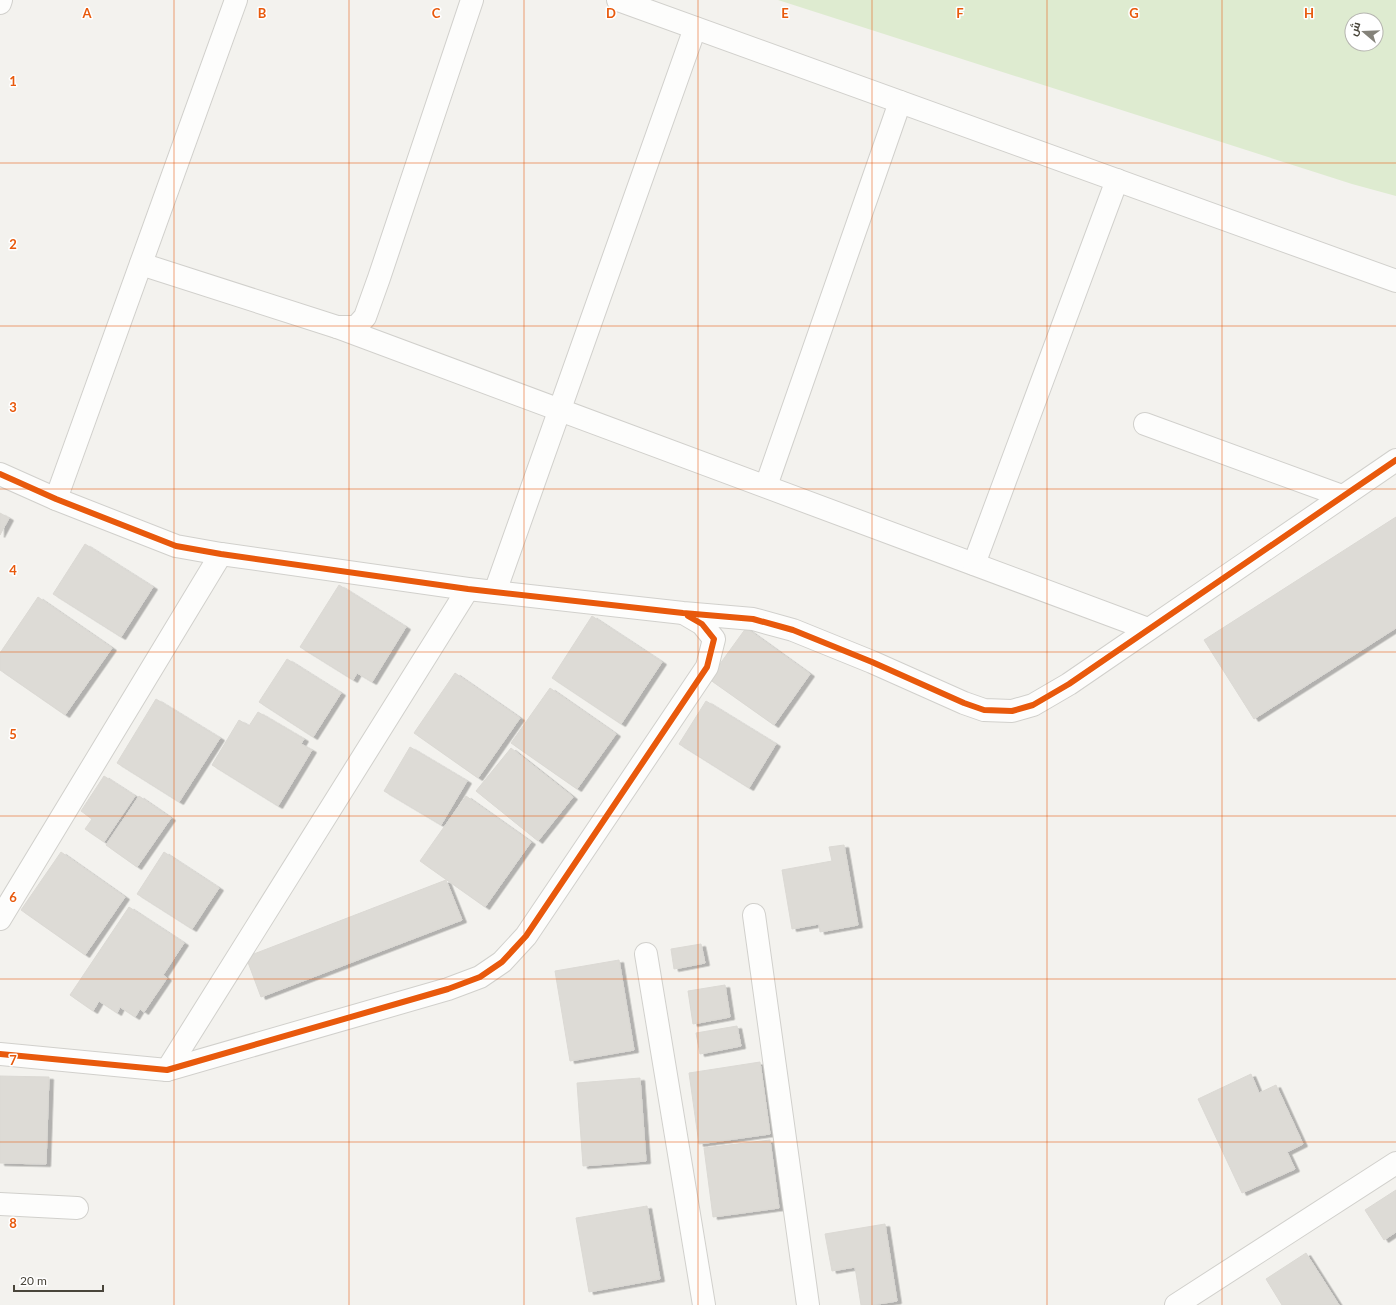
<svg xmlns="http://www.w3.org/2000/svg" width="1396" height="1305" font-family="Lato,Cairo,sans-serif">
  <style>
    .green { fill: #deebd0; fill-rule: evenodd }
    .building { fill: #dddbd6; stroke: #dbd9d4; filter: url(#shadow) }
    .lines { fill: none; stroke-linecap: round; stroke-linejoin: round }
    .minor-casing { stroke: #d1d0cc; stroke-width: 24 }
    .minor { stroke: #fdfdfc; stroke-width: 22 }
    .cycleway-casing { stroke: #fff; stroke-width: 8 }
    .cycleway { stroke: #e8590c; stroke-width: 6 }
    .grid { fill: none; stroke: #e8590c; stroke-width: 1; stroke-opacity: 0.55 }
    .grid-label { font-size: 13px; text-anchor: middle; font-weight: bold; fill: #e8590c; stroke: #fff; stroke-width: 3; stroke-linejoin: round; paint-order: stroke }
  </style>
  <defs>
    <filter id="shadow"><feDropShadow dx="4.5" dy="2.5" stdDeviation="0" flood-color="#0004"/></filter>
  </defs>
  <rect width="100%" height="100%" fill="#f3f2ee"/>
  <path class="green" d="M778 0H1396V196L1352 184ZM1352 20H1376V44H1352Z"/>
  <g class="building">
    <polygon points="0,513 9,518 0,535"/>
    <polygon points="1396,517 1396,628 1254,719 1204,640"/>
    <polygon points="85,544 153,587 121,637 53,594"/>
    <polygon points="339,585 406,627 372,682 357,673 353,680 300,647"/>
    <polygon points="38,597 112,648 65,715 0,670 0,653"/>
    <polygon points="592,616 662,662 621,724 552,678"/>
    <polygon points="746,628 810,674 774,725 709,679"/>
    <polygon points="287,659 341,693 313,737 259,702"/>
    <polygon points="455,673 520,718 478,778 414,733"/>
    <polygon points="550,688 616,734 577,789 511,743"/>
    <polygon points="156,699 220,738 179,802 117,763"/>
    <polygon points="706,701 776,744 749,788 679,744"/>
    <polygon points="258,712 304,739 301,744 312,750 278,806 212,765 239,720 249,726"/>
    <polygon points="410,747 467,781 441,825 384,791"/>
    <polygon points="511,748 573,797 538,841 476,791"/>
    <polygon points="104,776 135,796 104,842 85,829 92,819 81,811"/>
    <polygon points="139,796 171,818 137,867 106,845"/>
    <polygon points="466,796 531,842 485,907 420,861"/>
    <polygon points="844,845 858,925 820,932 819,924 792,929 782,870 832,861 829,847"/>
    <polygon points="61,852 125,897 85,955 21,910"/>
    <polygon points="164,852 219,888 192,929 137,894"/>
    <polygon points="446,880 462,920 261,997 246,957"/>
    <polygon points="129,907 184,943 163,975 167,978 144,1012 140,1009 135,1017 120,1007 117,1013 99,1001 93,1011 70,995"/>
    <polygon points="701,944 705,963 674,969 671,949"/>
    <polygon points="619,960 634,1050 570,1061 555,971"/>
    <polygon points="725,985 730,1017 693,1024 688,991"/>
    <polygon points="737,1026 741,1046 700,1054 696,1033"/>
    <polygon points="760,1062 770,1134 699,1144 689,1073"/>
    <polygon points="1251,1074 1259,1093 1276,1085 1303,1144 1287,1152 1295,1169 1242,1193 1198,1099"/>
    <polygon points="0,1076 49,1077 46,1164 0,1163"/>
    <polygon points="640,1078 646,1161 583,1166 577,1083"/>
    <polygon points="770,1140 779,1208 713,1217 704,1148"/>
    <polygon points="1396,1190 1396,1232 1384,1240 1365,1210"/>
    <polygon points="647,1206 660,1279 589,1292 576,1218"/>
    <polygon points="885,1224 897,1301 872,1305 861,1305 855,1267 832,1271 825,1234"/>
    <polygon points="1306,1253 1339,1305 1282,1305 1266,1279"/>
  </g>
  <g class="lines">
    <defs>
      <g id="minor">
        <polyline points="618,0 1396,281"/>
        <polyline points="0,3 1,0"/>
        <polyline points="141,264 337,327 356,327 365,317 379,278 472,0"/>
        <polyline points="337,327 1148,629"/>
        <polyline points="1145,424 1342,496"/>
        <polyline points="0,474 56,499 176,546 221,554 468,589 683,613 753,619 793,630 872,662 964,703 984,710 1012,711 1033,705 1069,684 1396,460"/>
        <polyline points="766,486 900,102"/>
        <polyline points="56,499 236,0"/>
        <polyline points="974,564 1117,180"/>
        <polyline points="495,592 695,28"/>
        <polyline points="754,915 808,1305"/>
        <polyline points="0,919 221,554"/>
        <polyline points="646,954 704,1305"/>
        <polyline points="0,1054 167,1070 448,989 480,977 502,962 526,936 707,667 714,639 702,624 685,614"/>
        <polyline points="167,1070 468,589"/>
        <polyline points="0,1204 77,1208"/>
        <polyline points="1176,1305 1396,1163"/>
      </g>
    </defs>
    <use href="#minor" class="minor-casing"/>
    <use href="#minor" class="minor"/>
    <defs>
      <g id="cycleway">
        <polyline points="0,474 56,499 176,546 221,554 468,589 683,613 753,619 793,630 872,662 964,703 984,710 1012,711 1033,705 1069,684 1396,460"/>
        <polyline points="0,1054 167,1070 448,989 480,977 502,962 526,936 707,667 714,639 702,624 688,616"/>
      </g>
    </defs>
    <use href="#cycleway" class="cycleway-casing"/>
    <use href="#cycleway" class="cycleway"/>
  </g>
  <path class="grid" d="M174 0V1305M349 0V1305M524 0V1305M698 0V1305M872 0V1305M1047 0V1305M1222 0V1305M0 163H1396M0 326H1396M0 489H1396M0 652H1396M0 816H1396M0 979H1396M0 1142H1396"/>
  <g class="grid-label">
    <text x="87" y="18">A</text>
    <text x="262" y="18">B</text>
    <text x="436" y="18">C</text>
    <text x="611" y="18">D</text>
    <text x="785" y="18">E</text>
    <text x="960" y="18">F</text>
    <text x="1134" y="18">G</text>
    <text x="1309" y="18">H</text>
    <text x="13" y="86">1</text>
    <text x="13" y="249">2</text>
    <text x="13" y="412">3</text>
    <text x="13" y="575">4</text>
    <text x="13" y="739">5</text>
    <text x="13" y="902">6</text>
    <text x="13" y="1065">7</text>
    <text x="13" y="1228">8</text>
  </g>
  <g transform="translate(1364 32) rotate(289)"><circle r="19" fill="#ffffff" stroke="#b6b5b0"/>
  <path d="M0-3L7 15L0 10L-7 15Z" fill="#848279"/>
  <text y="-6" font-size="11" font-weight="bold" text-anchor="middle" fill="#49453a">ش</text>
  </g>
  <path d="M14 1285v6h89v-6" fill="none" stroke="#49453a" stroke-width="2"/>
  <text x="20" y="1285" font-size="12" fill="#49453a" stroke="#ffffff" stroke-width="3" paint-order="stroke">20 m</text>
</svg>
